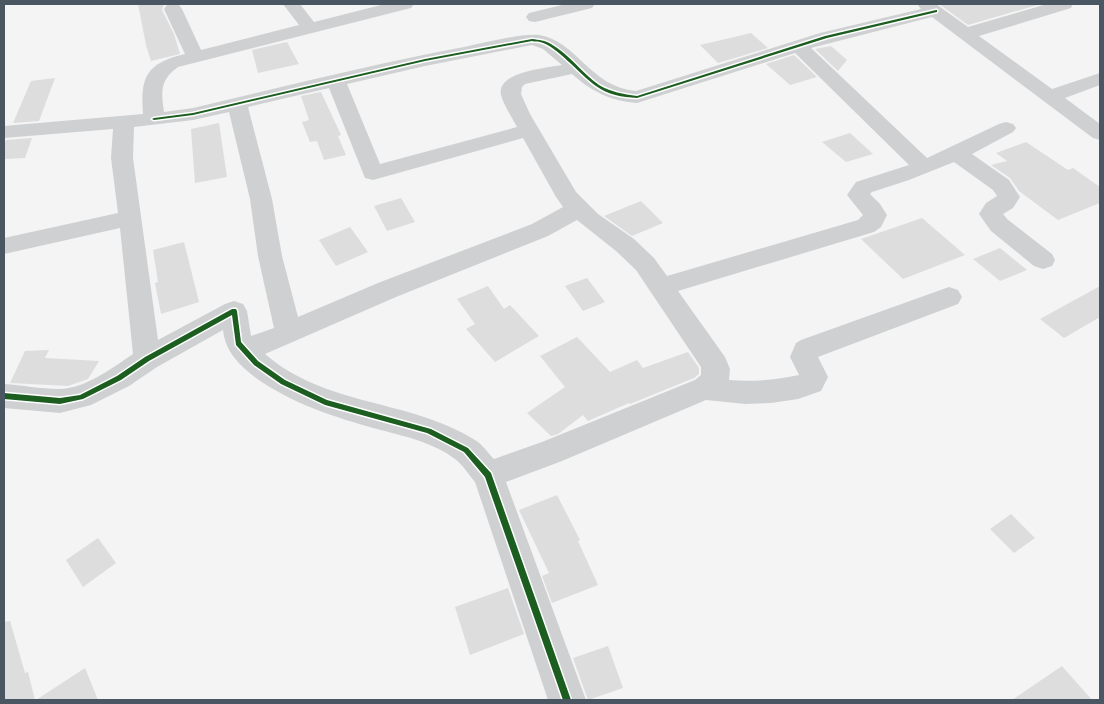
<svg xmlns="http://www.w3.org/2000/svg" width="1104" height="704" font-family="Manrope,sans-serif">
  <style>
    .building { fill: #ddddde }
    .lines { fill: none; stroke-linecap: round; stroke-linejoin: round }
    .minor { fill: #ced0d2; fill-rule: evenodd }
    .cycleway-casing { stroke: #fff; stroke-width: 3 }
    .cycleway { fill: #1b5e20; fill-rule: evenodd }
  </style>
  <rect width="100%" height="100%" fill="#f4f4f4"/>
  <g class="building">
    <polygon points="138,4 164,4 162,10 174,34 180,54 151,61 146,45"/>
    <polygon points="939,4 1041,4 968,25"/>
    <polygon points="751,33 768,48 718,63 700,45"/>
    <polygon points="287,42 299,64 258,73 252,50"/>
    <polygon points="831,46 847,60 838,71 815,49"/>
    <polygon points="794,55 817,77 790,85 766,64"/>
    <polygon points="55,78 39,121 13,123 31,81"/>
    <polygon points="321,92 341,135 338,136 346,155 324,160 317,141 310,142 302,122 309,120 301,96"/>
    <polygon points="219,123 227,177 195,183 191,129"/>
    <polygon points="850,133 873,154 846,162 822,142"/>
    <polygon points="32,138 25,158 4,159 4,145 6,140"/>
    <polygon points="1026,142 1068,170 1073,168 1100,187 1100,203 1058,220 1019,191 1010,178 991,165 1007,161 996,153"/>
    <polygon points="401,198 415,222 387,231 374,206"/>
    <polygon points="641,201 663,223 632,236 604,216"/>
    <polygon points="922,218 965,255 903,279 861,239"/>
    <polygon points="350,227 368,252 336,266 319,240"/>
    <polygon points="184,242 199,302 161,314 155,283 158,282 153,250"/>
    <polygon points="1000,248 1027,270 1000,281 973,259"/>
    <polygon points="587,278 605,302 583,311 565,286"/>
    <polygon points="488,286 504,309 510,305 539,336 495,362 466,329 475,324 457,299"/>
    <polygon points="1100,286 1100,317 1064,338 1040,319"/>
    <polygon points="577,337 610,372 637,360 643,368 688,352 699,368 699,374 694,378 630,404 629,403 588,421 583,415 558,434 551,436 527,413 565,387 540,356"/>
    <polygon points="49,350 45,358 99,361 88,379 68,386 10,383 25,351"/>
    <polygon points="557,495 580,540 578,541 598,585 552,603 542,576 549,573 519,510"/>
    <polygon points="1011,514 1035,538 1014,553 990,529"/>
    <polygon points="98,538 116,563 83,587 66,560"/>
    <polygon points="508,588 524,634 470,655 455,607"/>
    <polygon points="10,621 25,673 28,672 35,700 4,700 4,622"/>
    <polygon points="608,646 623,688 588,700 573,658"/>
    <polygon points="1062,666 1092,700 1012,700"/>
    <polygon points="85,668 98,700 36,700"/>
  </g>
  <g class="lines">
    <g class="minor">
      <path d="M173 4 179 5 182 9 201 50 299 25 283 4H300L314 22 385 4H414L411 8 178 67C160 80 161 91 164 112L193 108C283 87 373 64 464 47 484 43 521 33 539 35 577 41 590 87 636 91L820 33 921 9 917 4H936L968 27 1047 4H1073L1071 8 979 36 1052 89 1100 73V85L1065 98 1100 124V140L1093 138 932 17 811 48 927 158 999 124 1006 122 1013 124 1016 128 1013 132 972 154 1009 180 1020 197 1013 208 1003 214 1007 219 1052 254 1055 260 1052 266 1043 269 1034 266 991 231 979 214 986 203 997 196 993 190 954 162 909 180 872 192 870 194 880 204 887 215 881 227 874 232 678 291 725 357 730 369 729 380C752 382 776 380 799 375L790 357 796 343 801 340 949 287 958 290 962 297 958 304 818 357 828 377 821 391 798 399 771 403 745 404 706 400 562 461 506 482 586 700H548L475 482C469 475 463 465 455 459 433 442 403 436 377 429 334 417 293 404 256 378 239 365 225 351 223 330L157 367 129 386 91 405 60 413 4 408V384C22 385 40 389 59 389 85 389 112 368 133 354L120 228 4 254V238L118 213 111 158 113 129 4 138V126L143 114C140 76 147 63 185 54L164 9 167 5ZM532 45 543 49 562 65C546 68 496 72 501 95 504 106 512 117 517 127L380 164 347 84 425 66ZM795 53 909 165 856 182 847 195 863 215 858 220 667 276 654 258 634 239 598 214 576 192 530 114 521 94 522 87 525 84 572 74C592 92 611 101 637 103ZM329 88 365 178 373 180 523 138 556 197 563 207 532 224 378 283 298 317 282 256 272 199 248 107ZM229 112 250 199 258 256 274 328 251 336 247 311 243 304 234 301 225 304 158 340 133 158 134 127 193 120ZM577 220 616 251 636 270 701 367V375L695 380 542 442 494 459C488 453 482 444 475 440 410 399 326 407 265 354L396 297 548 236Z"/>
      <polygon points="566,4 595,4 592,8 535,22 529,21 526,17 529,13"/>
    </g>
    <defs>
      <g id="cycleway">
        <path d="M936 10H937V12L827 38 637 98C622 97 608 95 596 86 580 75 557 46 540 42 537 41 535 42 532 41L425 61 193 115 154 120 152 119 154 118 193 113 425 59 532 39C539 40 545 40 551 44 569 54 582 73 599 85 611 92 623 94 637 96L825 36Z"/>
        <polygon points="232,309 236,309 237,311 241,342 258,361 285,380 327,400 431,429 468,448 491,473 571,700 563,700 485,477 464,452 427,433 325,405 281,384 254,365 236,345 232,315 149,361 121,380 83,399 60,404 4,399 4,393 60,398 80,395 117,376 145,357"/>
      </g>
    </defs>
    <use href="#cycleway" class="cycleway-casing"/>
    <use href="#cycleway" class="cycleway"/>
  </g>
  <rect width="1104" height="704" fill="none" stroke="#4a5661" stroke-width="10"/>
</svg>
